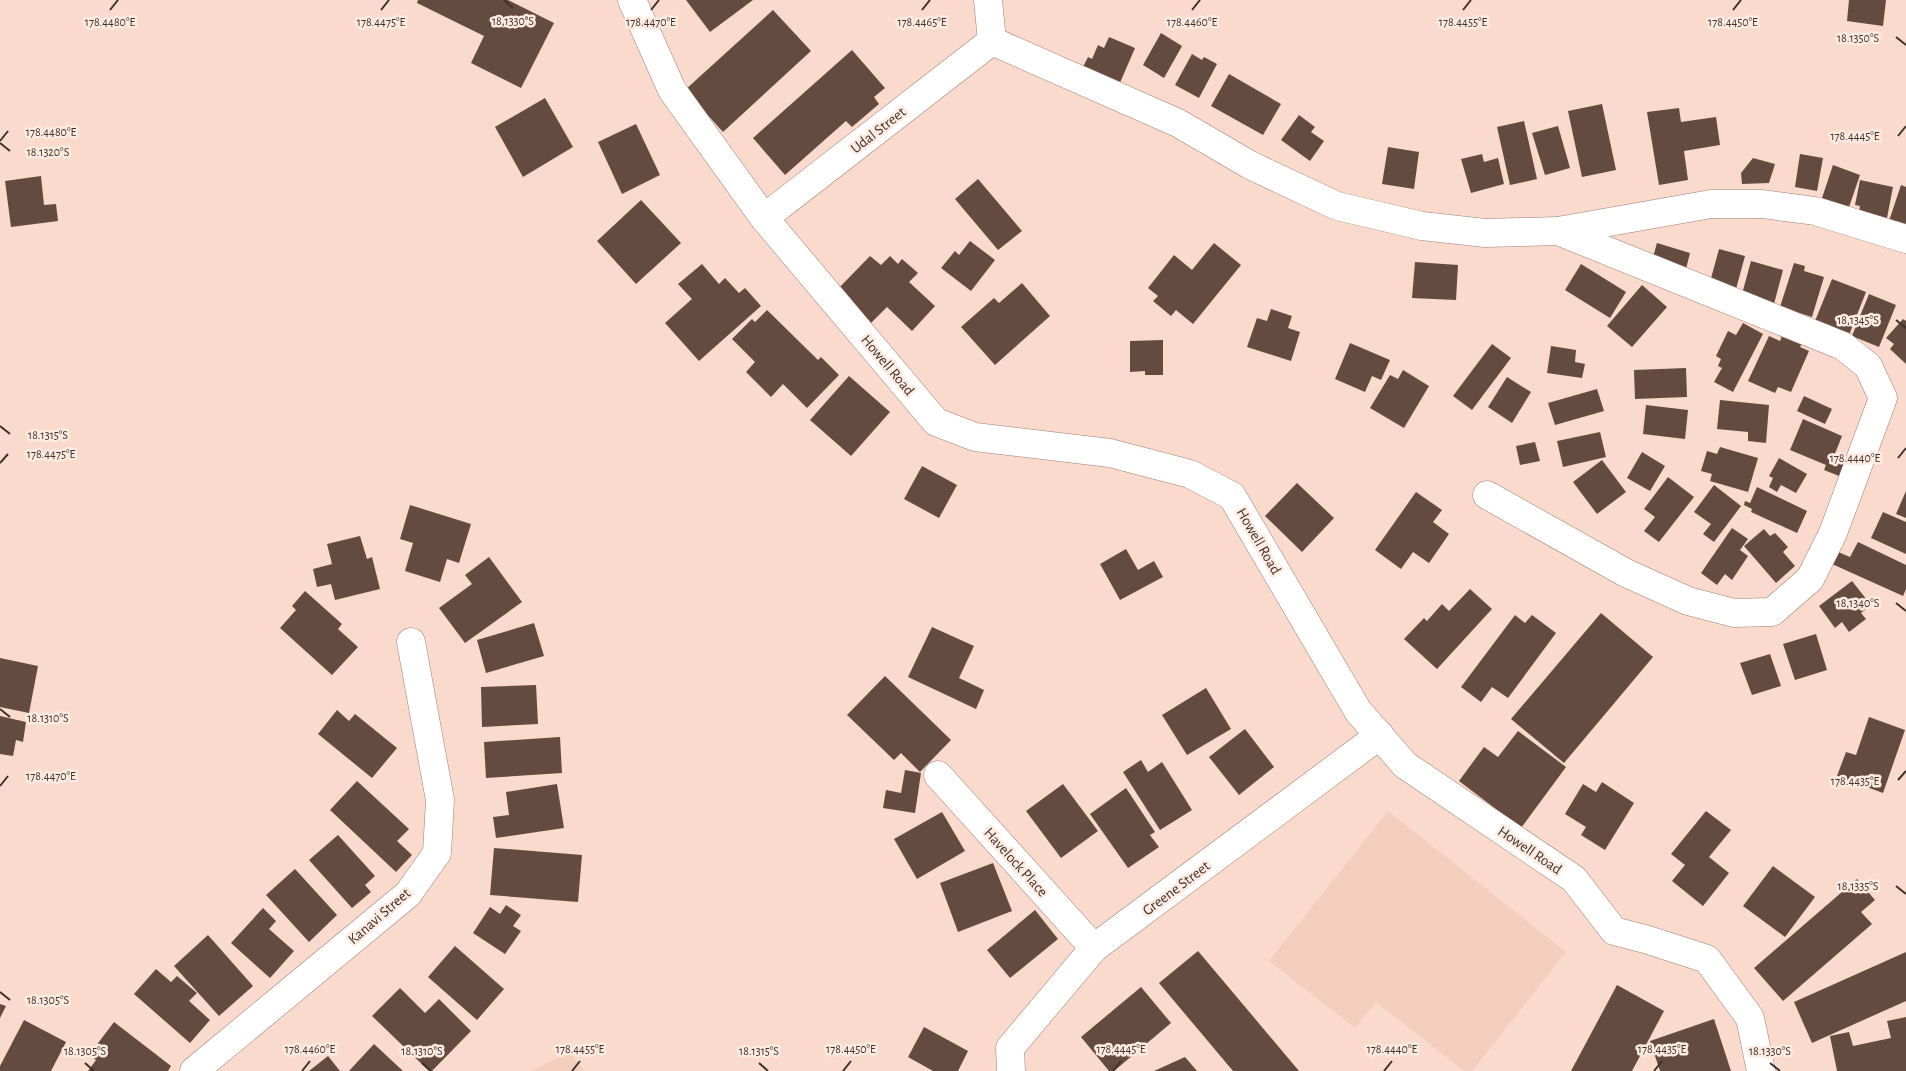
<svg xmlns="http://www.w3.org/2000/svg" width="1906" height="1071" font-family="'Alegreya Sans',sans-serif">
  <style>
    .built { fill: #f4cebc }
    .building { fill: #644b3f }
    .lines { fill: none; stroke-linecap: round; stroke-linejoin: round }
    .minor-casing { stroke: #9d8175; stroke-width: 29 }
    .minor { stroke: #fff; stroke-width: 28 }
    .ticks { fill: none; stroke: #3c312b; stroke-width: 2 }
    .labels { text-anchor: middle; stroke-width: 5; stroke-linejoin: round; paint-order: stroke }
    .street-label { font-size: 15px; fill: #3c312b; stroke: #fdeae1 }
    .ticks-label { font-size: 12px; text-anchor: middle; fill: #3c312b; stroke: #fdeae1; stroke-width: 5; stroke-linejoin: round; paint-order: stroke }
  </style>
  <rect width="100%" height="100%" fill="#f9dacc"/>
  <g class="built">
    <polygon points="1388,811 1566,952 1472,1071 1464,1071 1376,1002 1355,1028 1269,961"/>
    <polygon points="570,1052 584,1071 531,1071"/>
  </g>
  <g class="building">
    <polygon points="418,0 508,0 554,23 521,88 471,63 484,36 417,3"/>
    <polygon points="686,0 753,0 710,32"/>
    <polygon points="1849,0 1886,0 1883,26 1847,21"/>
    <polygon points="773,10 811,51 723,132 685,90"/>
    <polygon points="1161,33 1182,46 1164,78 1143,65"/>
    <polygon points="1109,37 1135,48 1119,85 1082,69 1088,57 1092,59 1098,45 1104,48"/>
    <polygon points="852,50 885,88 874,97 879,104 852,127 846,121 785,175 753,138"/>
    <polygon points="1192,54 1202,60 1204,57 1217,64 1199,98 1175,85"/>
    <polygon points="1229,74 1281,104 1263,135 1211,106"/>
    <polygon points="545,98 573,147 523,177 495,127"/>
    <polygon points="1602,104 1616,170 1582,177 1568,111"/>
    <polygon points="1679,108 1681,122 1716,117 1720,145 1684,151 1688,180 1659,185 1647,112"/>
    <polygon points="1299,115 1315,127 1311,132 1324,141 1310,161 1281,140"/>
    <polygon points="1524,121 1537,179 1510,185 1497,127"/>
    <polygon points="636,124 660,175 622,194 598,142"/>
    <polygon points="1558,126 1570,168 1545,175 1532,133"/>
    <polygon points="1388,147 1419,152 1414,189 1382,184"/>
    <polygon points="1482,154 1484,162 1498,158 1504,184 1471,193 1461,159"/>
    <polygon points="1800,154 1823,158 1817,191 1795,187"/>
    <polygon points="1753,158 1775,164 1769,183 1742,184 1741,173"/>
    <polygon points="1833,165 1860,175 1849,207 1822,198"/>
    <polygon points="41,176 44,205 56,204 58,221 11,227 5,181"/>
    <polygon points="978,179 1022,231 998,250 955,199"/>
    <polygon points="1860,180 1893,187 1887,218 1859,212 1860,206 1855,205"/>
    <polygon points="1901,185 1906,187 1906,226 1889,221"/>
    <polygon points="641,200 681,243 636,284 597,241"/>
    <polygon points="970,241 995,260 971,291 941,268 955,251 959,255"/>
    <polygon points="1214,243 1241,265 1193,324 1176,310 1171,316 1153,301 1158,296 1148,288 1174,255 1192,270"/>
    <polygon points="1657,243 1690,253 1685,273 1651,264"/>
    <polygon points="1719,249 1745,256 1736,289 1710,282"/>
    <polygon points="870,256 881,265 890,256 898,264 902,259 918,273 909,282 935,306 912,331 887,307 870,324 836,291"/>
    <polygon points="1751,261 1783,270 1774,304 1742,294"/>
    <polygon points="1415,262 1458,265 1456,300 1412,298"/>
    <polygon points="1794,263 1805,266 1804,271 1824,277 1812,317 1780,307"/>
    <polygon points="702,264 719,284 725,278 739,293 745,288 761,306 699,361 665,323 692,299 678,284"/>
    <polygon points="1581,264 1626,292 1610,318 1565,290"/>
    <polygon points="1832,279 1866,292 1847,340 1813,326"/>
    <polygon points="1022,283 1050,316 995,365 961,327 994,298 999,303"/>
    <polygon points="1642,285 1667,307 1632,347 1607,326"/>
    <polygon points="1869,294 1896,305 1879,347 1852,336"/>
    <polygon points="1271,309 1292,316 1288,328 1300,332 1291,361 1247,347 1257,318 1267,321"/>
    <polygon points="767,310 818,360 821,357 839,375 807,408 783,384 771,397 746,372 755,362 732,339 752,319 755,322"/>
    <polygon points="1903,319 1906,321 1906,364 1890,349 1894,344 1886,338"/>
    <polygon points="1743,323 1763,334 1733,392 1714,382 1722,368 1718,366 1721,359 1716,356 1728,331 1736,335"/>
    <polygon points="1784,331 1804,340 1800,347 1809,351 1791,392 1778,387 1775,393 1748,381 1769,336 1780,341"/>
    <polygon points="1163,340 1163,375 1145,375 1145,371 1130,372 1130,341"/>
    <polygon points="1350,343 1390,360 1381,380 1372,376 1365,392 1335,379"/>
    <polygon points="1492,344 1511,358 1472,410 1453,396"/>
    <polygon points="1551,346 1576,350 1575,362 1585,364 1582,378 1547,373"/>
    <polygon points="1686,368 1687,397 1635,399 1634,370"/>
    <polygon points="1403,370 1429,386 1404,428 1370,408 1390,375 1398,379"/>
    <polygon points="849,376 890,412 851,456 810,420"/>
    <polygon points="1507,377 1531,392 1512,423 1488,407"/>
    <polygon points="1597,389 1604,411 1555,425 1548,403"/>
    <polygon points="1804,396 1832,409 1825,424 1797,411"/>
    <polygon points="1720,400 1769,405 1766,443 1748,441 1748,432 1717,429"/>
    <polygon points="1646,405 1688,410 1685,439 1643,434"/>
    <polygon points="1803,419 1842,436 1834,456 1851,463 1844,478 1824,470 1826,465 1790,450"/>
    <polygon points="1600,432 1606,457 1563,467 1557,441"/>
    <polygon points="1535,442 1540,461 1520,465 1516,446"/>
    <polygon points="1720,447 1758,458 1748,492 1710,481 1712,474 1701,471 1707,451 1717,454"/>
    <polygon points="1642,452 1665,466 1650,491 1627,478"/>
    <polygon points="1779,458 1807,474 1796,493 1781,485 1777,492 1769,487 1773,478 1769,476"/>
    <polygon points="1602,460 1626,492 1597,514 1573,482"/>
    <polygon points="922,466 957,485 939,518 904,499"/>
    <polygon points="1668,477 1694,497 1659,542 1644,531 1655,517 1644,509"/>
    <polygon points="1297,483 1334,518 1302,552 1265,516"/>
    <polygon points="1714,485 1741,506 1714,542 1703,534 1711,524 1694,512"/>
    <polygon points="1757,487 1807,511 1797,533 1751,512 1752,509 1744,505 1745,501 1750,503"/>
    <polygon points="1906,491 1906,518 1896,514"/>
    <polygon points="1416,492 1442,510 1433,522 1449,534 1429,563 1413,552 1401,569 1375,550"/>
    <polygon points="410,505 471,524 459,563 447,559 440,582 405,571 413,543 400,539"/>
    <polygon points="1883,512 1906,522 1906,554 1871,538"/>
    <polygon points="1732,528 1748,539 1740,550 1748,556 1732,580 1725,574 1717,585 1701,573"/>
    <polygon points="1764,529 1770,536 1775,533 1788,547 1783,552 1795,566 1776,583 1744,546"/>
    <polygon points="360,536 367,559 372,557 380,589 335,600 331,584 317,587 313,569 332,564 327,544"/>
    <polygon points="1858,542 1906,565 1906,589 1903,596 1832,564 1838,552 1850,557"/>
    <polygon points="1126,549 1138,570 1154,561 1163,577 1120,600 1100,564"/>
    <polygon points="489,557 522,602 465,643 439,608 472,584 465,575"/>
    <polygon points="1852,581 1871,605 1861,613 1866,619 1849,632 1842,622 1835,628 1819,606"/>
    <polygon points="1470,589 1492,609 1437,669 1404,639 1424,618 1427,621 1442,604 1449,611"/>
    <polygon points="305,591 342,624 338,629 358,647 332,675 280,628 296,610 292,606"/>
    <polygon points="1601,613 1653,657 1564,763 1511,719"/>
    <polygon points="1515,615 1525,623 1532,615 1556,633 1508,698 1492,687 1481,702 1461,687"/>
    <polygon points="534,623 544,656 486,673 477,640"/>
    <polygon points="932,627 974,646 959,678 984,690 976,709 908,677"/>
    <polygon points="1816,634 1827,670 1795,680 1783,644"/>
    <polygon points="1770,654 1781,686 1752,695 1740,663"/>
    <polygon points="0,658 38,666 29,713 0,707"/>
    <polygon points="885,676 951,740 920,772 901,753 894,760 847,715"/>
    <polygon points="536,685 538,724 482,727 481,687"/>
    <polygon points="1206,688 1231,729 1187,755 1162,715"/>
    <polygon points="337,710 349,721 355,714 397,748 372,778 318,734"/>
    <polygon points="0,716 26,722 23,742 16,740 13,756 0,754"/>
    <polygon points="1869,717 1905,730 1883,793 1837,776 1846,752 1856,755"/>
    <polygon points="1245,729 1274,767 1239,795 1209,757"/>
    <polygon points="1518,731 1566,767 1521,828 1459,781 1484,747 1498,757"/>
    <polygon points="560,737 562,773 486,778 484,742"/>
    <polygon points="1141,760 1148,772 1162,762 1192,810 1160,830 1123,772"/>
    <polygon points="905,770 921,773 915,813 883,808 886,790 901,793"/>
    <polygon points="357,781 409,829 397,841 412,855 396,872 330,810"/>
    <polygon points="1602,782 1634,803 1605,850 1581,835 1586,827 1565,814 1583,784 1596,792"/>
    <polygon points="557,784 564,828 496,838 493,817 509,815 506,792"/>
    <polygon points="1063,784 1098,831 1061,858 1026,811"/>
    <polygon points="1126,788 1155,832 1150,835 1159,847 1128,868 1090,814"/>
    <polygon points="1706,811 1731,830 1709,857 1729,873 1703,906 1672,881 1685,865 1671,854"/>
    <polygon points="942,812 965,851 917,879 894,839"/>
    <polygon points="338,835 375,876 365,885 371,892 352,908 309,860"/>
    <polygon points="494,848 582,855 578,902 490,895"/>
    <polygon points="993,863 1012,911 958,932 940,883"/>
    <polygon points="1773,866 1815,897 1785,937 1743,906"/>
    <polygon points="295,869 337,915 309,942 266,895"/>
    <polygon points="1857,879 1875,900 1861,912 1872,924 1783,1001 1754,968"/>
    <polygon points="506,905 521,915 513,926 521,931 505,954 473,933 490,907 500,914"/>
    <polygon points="263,908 276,921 269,929 294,951 270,978 231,943"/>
    <polygon points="1035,910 1058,939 1010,978 987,950"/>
    <polygon points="208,935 253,986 219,1016 174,966"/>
    <polygon points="455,946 504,989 477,1020 428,977"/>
    <polygon points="1198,951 1299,1071 1233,1071 1159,983"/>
    <polygon points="1906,952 1906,1001 1812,1043 1794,1002"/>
    <polygon points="156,969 171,982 177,976 197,993 189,1001 210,1020 190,1043 134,994"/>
    <polygon points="1617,985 1664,1011 1632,1071 1571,1071"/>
    <polygon points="1141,987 1171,1023 1114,1071 1109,1071 1081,1037"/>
    <polygon points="400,988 425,1013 439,999 471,1031 432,1071 429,1071 372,1016"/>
    <polygon points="0,1004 6,1006 0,1018"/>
    <polygon points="1906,1017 1906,1071 1837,1071 1830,1036 1849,1032 1853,1046 1891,1038 1887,1021"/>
    <polygon points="1714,1019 1731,1071 1660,1071 1650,1041"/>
    <polygon points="24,1020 66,1042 51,1071 0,1071 0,1066"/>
    <polygon points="114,1022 171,1066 168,1071 88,1071 96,1060 89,1055"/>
    <polygon points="924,1027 968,1051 958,1071 933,1071 908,1057"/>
    <polygon points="374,1044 403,1071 349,1071"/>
    <polygon points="328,1056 340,1071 309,1071"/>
    <polygon points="1185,1057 1197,1071 1154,1071"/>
  </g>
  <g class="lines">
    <defs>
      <g id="minor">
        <polyline points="632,0 672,90 764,218 936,422 975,437 1110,453 1190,474 1232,496 1358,711 1405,765 1574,879 1614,931 1645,939 1707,959 1750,1018 1761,1071"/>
        <polyline points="988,0 992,41"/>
        <polyline points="992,41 1178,123 1250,165 1337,206 1422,226 1485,233 1558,231 1711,204 1763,204 1815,211 1906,239"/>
        <polyline points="764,218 992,41"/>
        <polyline points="1487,495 1626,573 1688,601 1734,613 1772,612 1810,579 1833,533 1883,398 1868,366 1843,346 1558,231"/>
        <polyline points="938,775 1094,948"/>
        <polyline points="194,1071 408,894 437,853 440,800 411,642"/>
        <polyline points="1011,1071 1010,1048 1094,948 1380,735"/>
      </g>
    </defs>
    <use href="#minor" class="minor-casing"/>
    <use href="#minor" class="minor"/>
  </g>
  <path class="ticks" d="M504 0 513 8M110 10 118 0M381 10 389 0M651 10 659 0M922 10 930 0M1192 10 1200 0M1463 10 1471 0M1733 10 1741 0M1896 37 1906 45M1898 136 1906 126M0 141 8 131M0 143 10 151M1896 320 1906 328M0 426 10 434M1898 458 1906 448M0 463 8 454M1896 603 1906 611M0 709 10 717M1898 780 1906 771M0 786 8 776M1896 886 1906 894M0 992 10 1000M85 1063 94 1071M422 1063 431 1071M759 1063 768 1071M1770 1063 1780 1071M302 1071 310 1061M572 1071 580 1061M843 1071 851 1061M1113 1071 1121 1061M1384 1071 1392 1061M1654 1071 1662 1061"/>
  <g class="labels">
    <g class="street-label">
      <text transform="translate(878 130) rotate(-38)" y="5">Udal Street</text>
      <text transform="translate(888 365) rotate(50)" y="5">Howell Road</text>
      <text transform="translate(1259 541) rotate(60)" y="5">Howell Road</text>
      <text transform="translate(1530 850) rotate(34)" y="5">Howell Road</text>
      <text transform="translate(1016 862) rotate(48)" y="5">Havelock Place</text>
      <text transform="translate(1176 888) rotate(-37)" y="5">Greene Street</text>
      <text transform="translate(379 916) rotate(-41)" y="5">Kanavi Street</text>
    </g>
  </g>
  <g class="ticks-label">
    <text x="513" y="25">18.1330°S</text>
    <text x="110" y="26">178.4480°E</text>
    <text x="381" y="26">178.4475°E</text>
    <text x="651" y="26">178.4470°E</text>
    <text x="922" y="26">178.4465°E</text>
    <text x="1192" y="26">178.4460°E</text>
    <text x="1463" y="26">178.4455°E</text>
    <text x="1733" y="26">178.4450°E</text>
    <text x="1858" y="42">18.1350°S</text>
    <text x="51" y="136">178.4480°E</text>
    <text x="1855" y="140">178.4445°E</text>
    <text x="48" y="156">18.1320°S</text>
    <text x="1858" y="324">18.1345°S</text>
    <text x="48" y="439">18.1315°S</text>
    <text x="51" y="458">178.4475°E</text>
    <text x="1855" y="462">178.4440°E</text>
    <text x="1858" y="607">18.1340°S</text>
    <text x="48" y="722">18.1310°S</text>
    <text x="51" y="780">178.4470°E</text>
    <text x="1855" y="785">178.4435°E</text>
    <text x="1858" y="890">18.1335°S</text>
    <text x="48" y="1004">18.1305°S</text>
    <text x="310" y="1053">178.4460°E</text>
    <text x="580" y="1053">178.4455°E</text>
    <text x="851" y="1053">178.4450°E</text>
    <text x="1121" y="1053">178.4445°E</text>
    <text x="1392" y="1053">178.4440°E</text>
    <text x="1662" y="1053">178.4435°E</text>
    <text x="85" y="1055">18.1305°S</text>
    <text x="422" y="1055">18.1310°S</text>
    <text x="759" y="1055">18.1315°S</text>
    <text x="1770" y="1055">18.1330°S</text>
  </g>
</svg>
